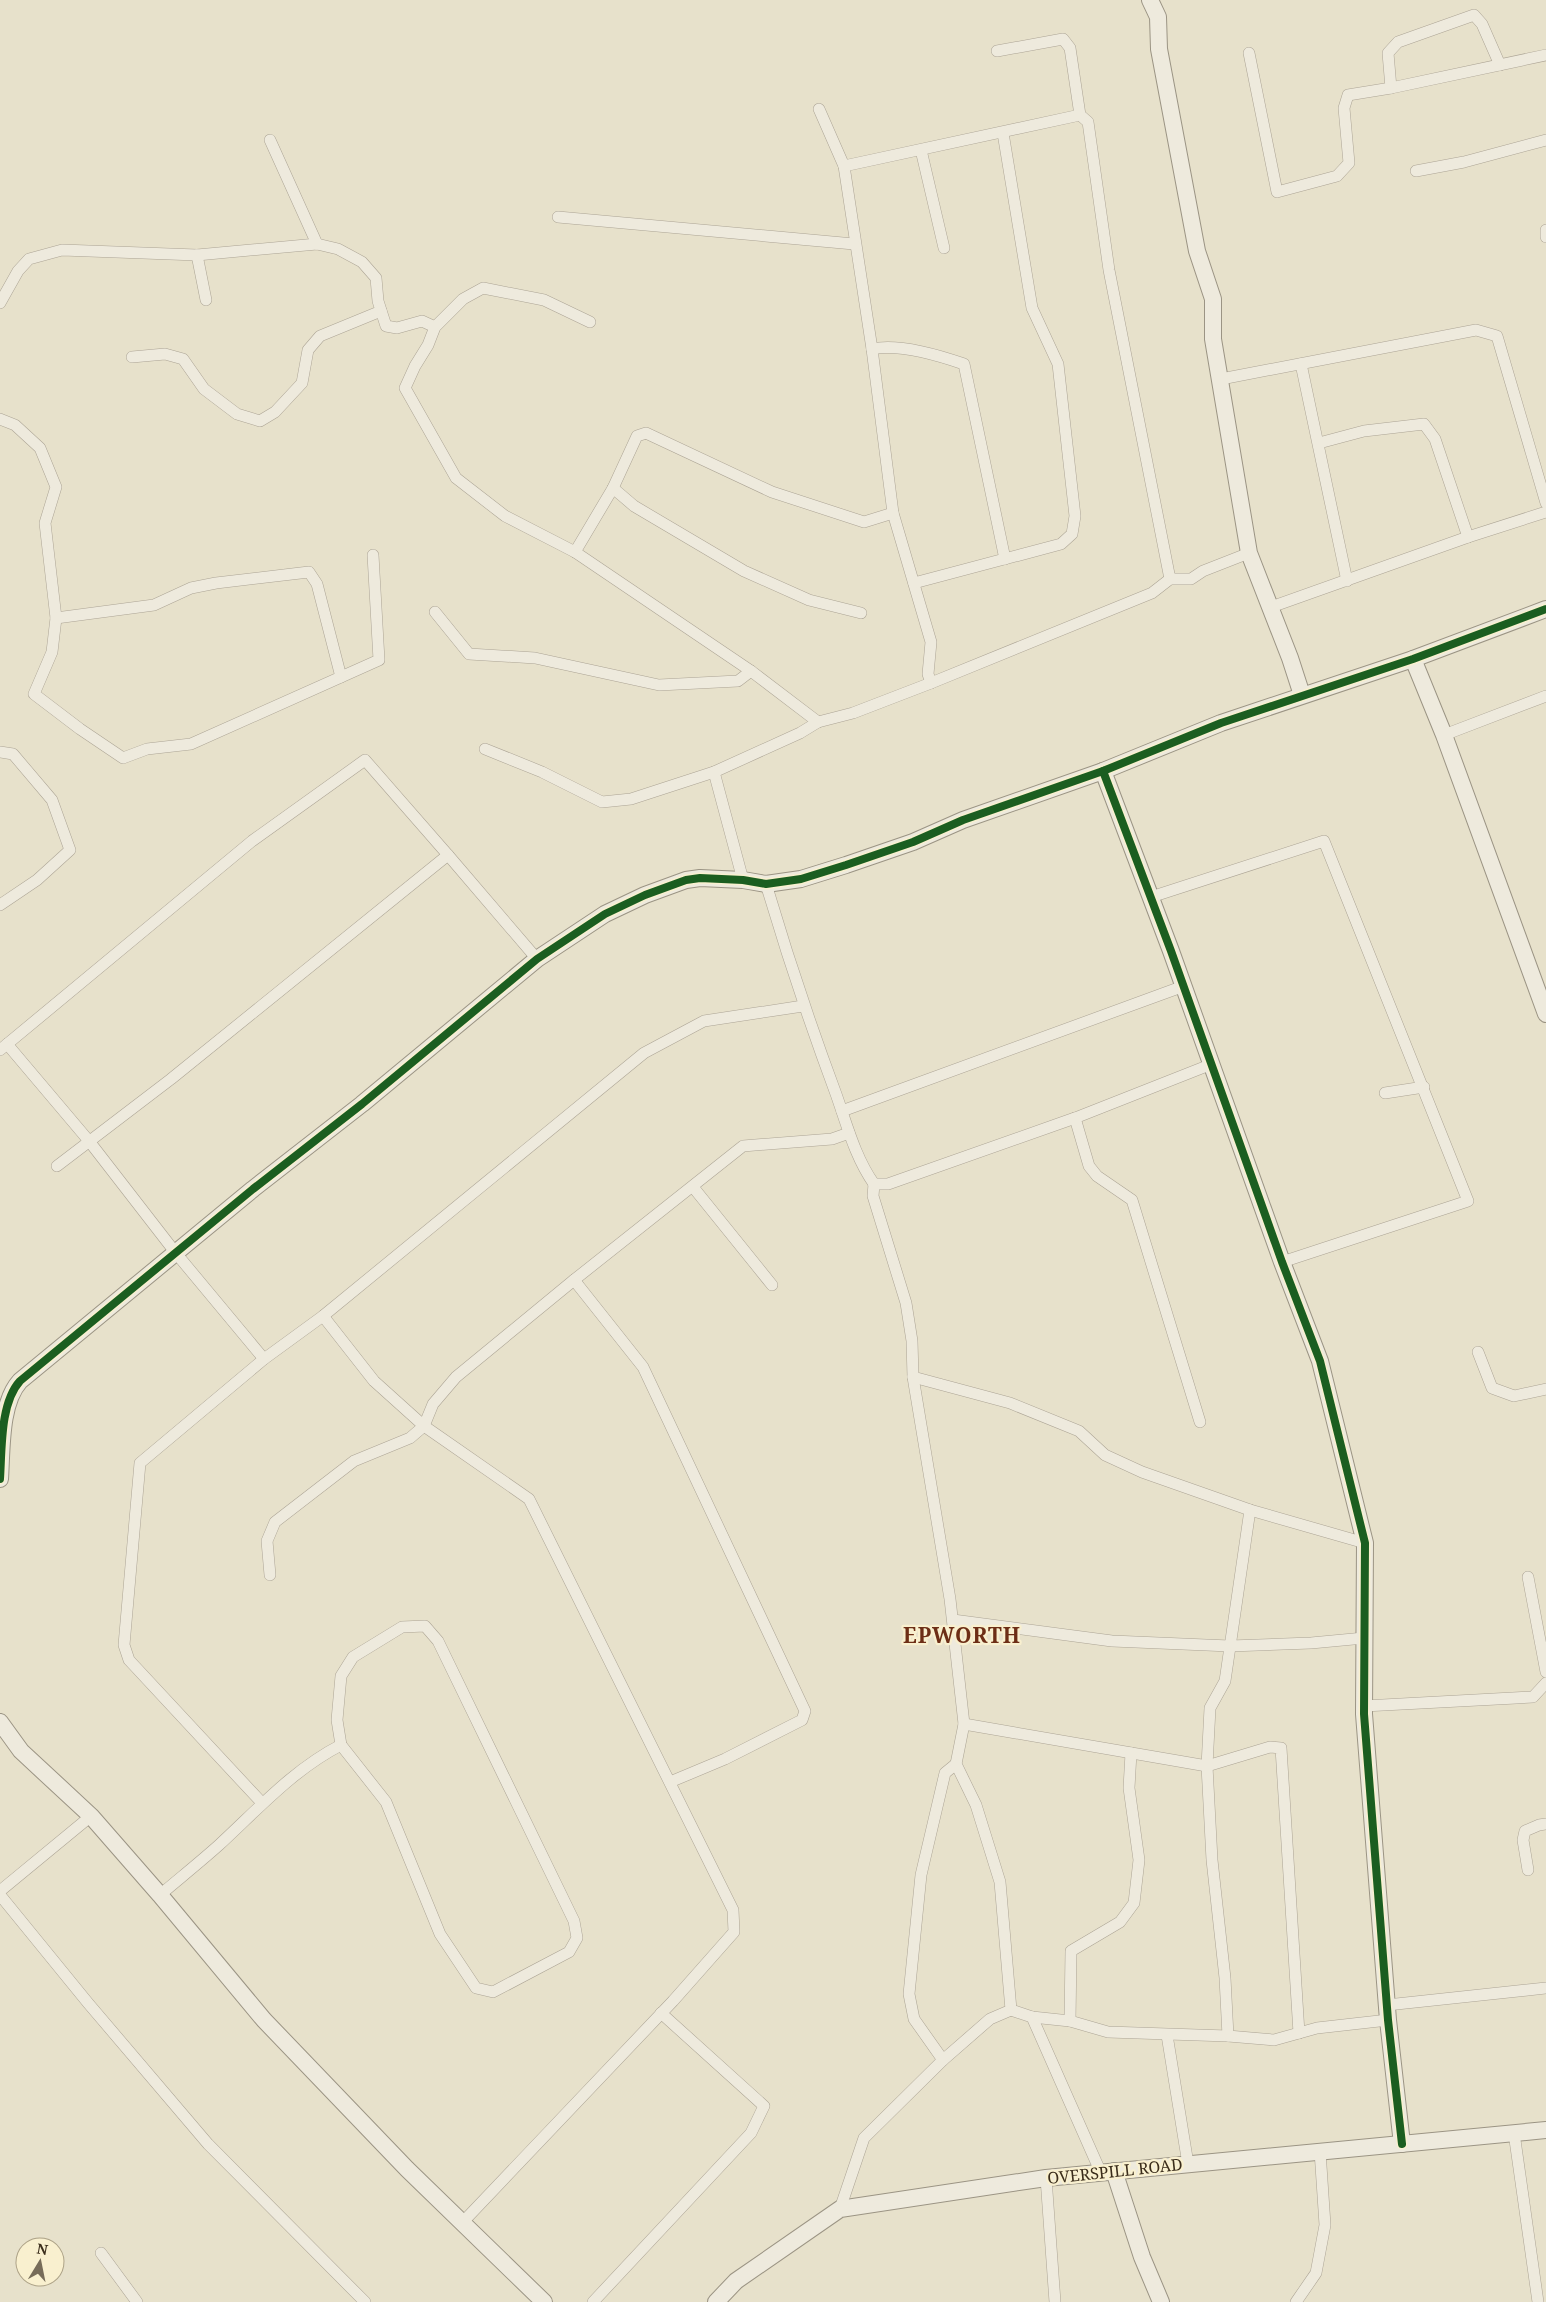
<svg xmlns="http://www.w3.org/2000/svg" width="1546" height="2302" font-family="'Noto Serif',serif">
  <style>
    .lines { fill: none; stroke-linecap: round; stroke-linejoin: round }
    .street-casing { stroke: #aca495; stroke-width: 12 }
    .secondary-casing { stroke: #9b9484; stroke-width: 18 }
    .street { stroke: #eeeadd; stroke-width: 11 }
    .secondary { stroke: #eeeadd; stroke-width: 16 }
    .cycleway-casing { stroke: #f9f0cf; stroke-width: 11 }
    .cycleway { stroke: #1b5e20; stroke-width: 8 }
    .labels { text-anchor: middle; stroke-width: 4.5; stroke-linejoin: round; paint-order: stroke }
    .street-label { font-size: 16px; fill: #3b2d1b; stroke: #f9f0cf }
    .district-label { font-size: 21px; font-weight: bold; letter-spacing: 1px; fill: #6d2e16; stroke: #f9f0cf }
  </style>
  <rect width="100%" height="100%" fill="#e7e1cb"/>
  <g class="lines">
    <defs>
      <g id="street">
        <polyline points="997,51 1063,39 1070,48 1080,115 1088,122 1109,270 1170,579"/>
        <polyline points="1249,53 1277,192 1337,176 1349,163 1344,108 1348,95 1391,88 1546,55"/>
        <polyline points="1391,88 1388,53 1398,42 1474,15 1482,24 1500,65"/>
        <polyline points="819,109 844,166 872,349 893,513 931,642 928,674 931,683"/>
        <polyline points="270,140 317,244"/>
        <polyline points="921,150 944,248"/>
        <polyline points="844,166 1080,115"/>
        <polyline points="1416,171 1464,162 1546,140"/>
        <polyline points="558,217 854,244"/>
        <polyline points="1546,230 1546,237"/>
        <polyline points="197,255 206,300"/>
        <polyline points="0,303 18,271 29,259 62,250 197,255 317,244 338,249 362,262 376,278 378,301 386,326 397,328 422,321 435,327"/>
        <polyline points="590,322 544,300 483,288 463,299 435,327 428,345 415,366 405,388 456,478 505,516 575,552 751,671 818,722"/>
        <path d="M872 349C899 343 938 355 964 364L1005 559"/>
        <polyline points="132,357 165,354 183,359 204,389 237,414 260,421 275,412 302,383 308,350 320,336 381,311"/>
        <polyline points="1301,364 1347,581"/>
        <polyline points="1221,379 1476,330 1497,336 1546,503"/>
        <polyline points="0,419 15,425 40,448 56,487 45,523 56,618 52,652 34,694 80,729 123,758 147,749 191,744 379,660 373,555"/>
        <polyline points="1319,443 1364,431 1424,424 1435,439 1468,537"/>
        <polyline points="613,488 634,506 744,571 809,600 861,613"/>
        <polyline points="575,552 613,488 637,436 646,433 772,492 864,522 893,513"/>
        <polyline points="914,583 1061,544 1072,534 1075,516 1058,364 1032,308 1003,133"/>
        <polyline points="1271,607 1468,537 1546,512"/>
        <polyline points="435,612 469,654 535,658 659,685 738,681 751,671"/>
        <polyline points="56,618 154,605 191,588 216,583 309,572 317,584 341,677"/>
        <polyline points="1444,735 1546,696"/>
        <polyline points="485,749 542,772 602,802 631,799 714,772 800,733 818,722 853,713 931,683 1152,593 1170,579 1191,579 1203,571 1249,553"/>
        <polyline points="0,752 13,754 52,800 70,850 37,880 0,905"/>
        <polyline points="714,772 743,880"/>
        <path d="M766 884C787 955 810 1024 836 1094 847 1125 855 1157 874 1184H888L1075 1118 1212 1064"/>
        <polyline points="1151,897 1324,841 1468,1201 1282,1262"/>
        <polyline points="7,1044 89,1141 175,1252 264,1359"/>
        <polyline points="0,1050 252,841 365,760 448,855"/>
        <polyline points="1385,1093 1424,1087"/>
        <polyline points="842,1111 1184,986"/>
        <polyline points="1075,1118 1089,1166 1097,1176 1132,1200 1200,1422"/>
        <polyline points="57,1166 171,1079 448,855 537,959"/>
        <polyline points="693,1187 772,1285"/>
        <polyline points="574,1280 643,1367 805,1711 802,1720 725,1759 670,1782"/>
        <polyline points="323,1316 374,1381 424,1426 529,1499 733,1910 734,1932 673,2001 462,2223"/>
        <polyline points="1478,1352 1492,1388 1514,1396 1546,1389"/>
        <polyline points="913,1377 1010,1403 1079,1431 1105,1455 1142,1472 1250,1510 1365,1543"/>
        <polyline points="270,1575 267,1541 275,1522 354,1461 410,1438 424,1426 433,1404 456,1377 574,1280 743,1146 832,1139 849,1133"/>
        <polyline points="1528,1577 1546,1672"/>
        <polyline points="953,1620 1112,1641 1230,1646 1311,1643 1364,1638"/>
        <polygon points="425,1626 438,1641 574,1921 577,1938 569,1952 493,1992 476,1988 440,1934 386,1802 341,1745 337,1720 341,1676 353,1657 402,1627"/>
        <polyline points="1364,1706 1533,1697 1546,1683"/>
        <polyline points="964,1724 1207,1766 1270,1747 1281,1748 1299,2033"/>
        <polyline points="262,1803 129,1660 124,1645 140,1463 264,1359 323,1316 644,1053 704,1021 803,1006"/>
        <polyline points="1528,1870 1523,1840 1525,1831 1539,1825 1546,1824"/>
        <polyline points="0,1891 91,1816"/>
        <polyline points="0,1895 88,2003 208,2144 365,2302"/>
        <path d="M160 1895C180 1878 200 1862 219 1845 258 1809 294 1769 341 1745"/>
        <polyline points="1387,2005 1546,1988"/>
        <polyline points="1011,2010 1032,2017 1101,2173"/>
        <polyline points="1032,2017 1070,2021 1108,2032 1228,2036 1274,2040 1317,2028 1388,2020"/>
        <polyline points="1070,2021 1071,1951 1120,1922 1134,1903 1139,1860 1129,1788 1131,1753"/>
        <polyline points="1167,2035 1188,2164"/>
        <polyline points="1228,2036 1225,1978 1212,1860 1207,1766 1210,1708 1225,1681 1250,1510"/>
        <polyline points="943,2060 914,2019 909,1994 921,1875 945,1773 956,1764"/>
        <polyline points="1514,2133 1538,2302"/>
        <polyline points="1046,2178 1055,2302"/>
        <polyline points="840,2209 864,2138 943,2060 990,2019 1011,2010 1000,1882 976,1805 956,1764 964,1724 950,1599 913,1377 912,1341 906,1303 873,1196 874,1184"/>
        <polyline points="101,2253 137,2302"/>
        <polyline points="593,2302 751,2133 764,2106 661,2013"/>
        <polyline points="1296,2302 1316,2273 1325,2225 1320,2151"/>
      </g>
      <g id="secondary">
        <polyline points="1150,0 1158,17 1159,49 1197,251 1213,299 1213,339 1249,553 1290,658 1302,695"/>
        <polyline points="1413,659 1444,735 1546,1014"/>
        <polyline points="1103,771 1171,951 1282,1262 1320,1361 1365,1543 1364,1714 1388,2020 1402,2144"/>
        <path d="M0 1479C2 1449 0 1403 20 1381L253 1189 362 1104 537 959 605 914 645 895 686 880 700 878 743 880 766 884 801 879 846 865 913 842 963 820 1103 771 1221 723 1413 659 1546 609"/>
        <polyline points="0,1722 21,1751 91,1816 160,1895 264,2020 407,2169 544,2302"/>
        <polyline points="1114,2171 1142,2257 1161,2302"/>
        <polyline points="716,2302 736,2281 840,2209 1046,2178 1546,2130"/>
      </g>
    </defs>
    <use href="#street" class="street-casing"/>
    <use href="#secondary" class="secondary-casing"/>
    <use href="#street" class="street"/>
    <use href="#secondary" class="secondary"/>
    <defs>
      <g id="cycleway">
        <polyline points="1103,771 1171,951 1282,1262 1320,1361 1365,1543 1364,1714 1388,2020 1402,2144"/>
        <path d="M0 1479C2 1449 0 1403 20 1381L253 1189 362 1104 537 959 605 914 645 895 686 880 700 878 743 880 766 884 801 879 846 865 913 842 963 820 1103 771 1221 723 1413 659 1546 609"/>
      </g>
    </defs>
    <use href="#cycleway" class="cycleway-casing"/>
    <use href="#cycleway" class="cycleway"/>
  </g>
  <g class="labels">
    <g class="street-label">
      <text transform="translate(1115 2171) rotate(-6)" y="6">OVERSPILL ROAD</text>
    </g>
    <g class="district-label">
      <text x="962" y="1643">EPWORTH</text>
    </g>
  </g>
  <g transform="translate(40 2262) rotate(10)"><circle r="24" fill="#f9f0cf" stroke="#ada287"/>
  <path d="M0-4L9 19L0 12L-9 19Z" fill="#776c59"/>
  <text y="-8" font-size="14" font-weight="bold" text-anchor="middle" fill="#3b2d1b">N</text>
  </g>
</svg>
